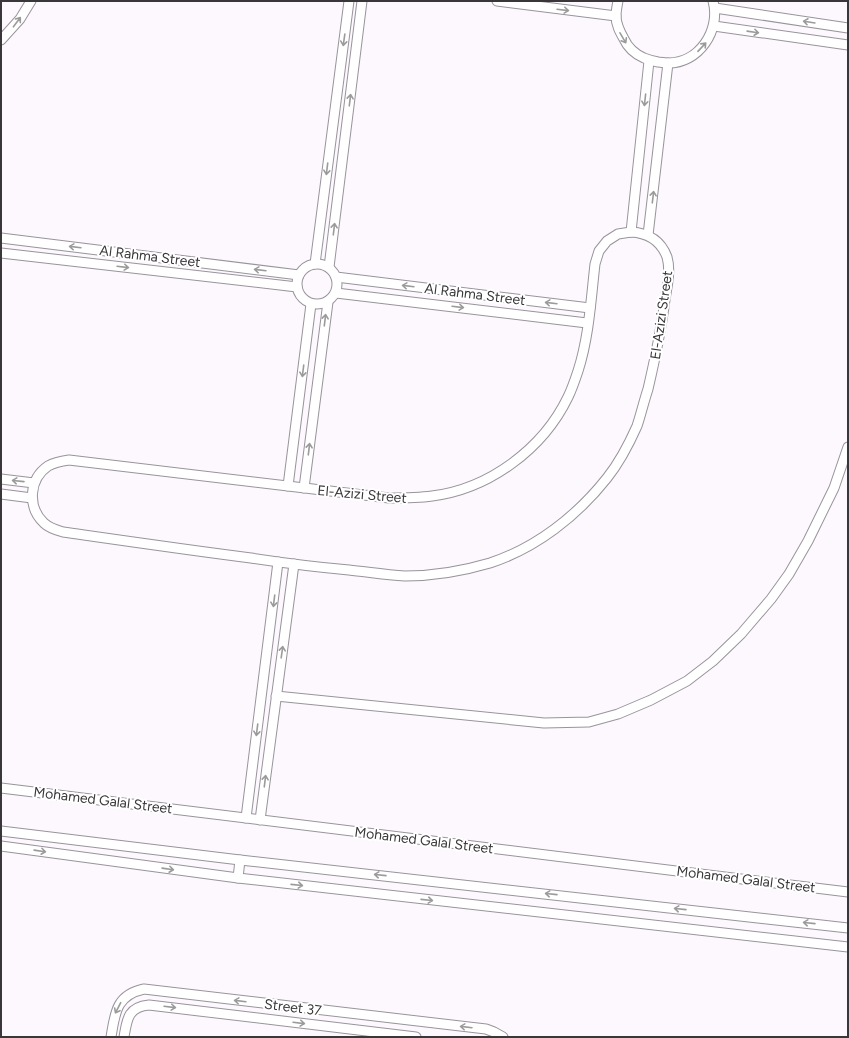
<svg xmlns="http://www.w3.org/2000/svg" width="849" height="1038" font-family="Figtree,sans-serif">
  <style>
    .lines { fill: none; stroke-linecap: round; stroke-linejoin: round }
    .street-casing { stroke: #99949b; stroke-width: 11 }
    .street { stroke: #fff; stroke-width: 9 }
    .oneway { stroke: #9c9b9c }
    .labels { text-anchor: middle; stroke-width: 4; stroke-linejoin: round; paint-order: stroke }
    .street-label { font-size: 14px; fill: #39373a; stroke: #fff }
  </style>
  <rect width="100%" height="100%" fill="#fcf8fe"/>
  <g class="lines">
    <defs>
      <g id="street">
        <polyline points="497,1 616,16"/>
        <path d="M618 1C617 6 616 11 616 16 616 25 620 32 624 39 628 48 635 54 644 58 649 60 653 61 658 62 661 62 664 63 667 63 699 64 721 30 713 1"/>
        <polyline points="715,8 848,28"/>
        <polyline points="714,26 848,45"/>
        <polyline points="1,40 20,19 31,1"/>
        <path d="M631 232C648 233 661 241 667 257 671 271 667 286 665 300 661 330 655 359 648 389 644 401 641 414 637 426 629 444 619 463 607 478 577 516 536 548 490 563 463 571 433 576 405 576 386 575 368 572 349 570 316 567 284 563 251 558 188 550 126 541 63 532 56 530 49 528 44 523 27 507 29 479 48 466 55 462 62 461 69 460L389 498C404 498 418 498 432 496 489 489 543 449 568 397 572 389 575 380 578 371 589 337 591 299 595 264L599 251 607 241 618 234Z"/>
        <polyline points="631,232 649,61"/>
        <polyline points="648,235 668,63"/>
        <polyline points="1,238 299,275"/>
        <polyline points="1,253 297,287"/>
        <circle cx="317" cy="284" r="20"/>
        <polyline points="315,264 349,1"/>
        <polyline points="329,267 362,1"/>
        <polyline points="336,277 590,308"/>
        <polyline points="336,293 587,323"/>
        <polyline points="1,479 34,483"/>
        <polyline points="288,486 311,304"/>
        <polyline points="304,488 328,302"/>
        <polyline points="1,494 32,498"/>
        <polyline points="276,696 544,723 589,722 618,714 651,700 687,681 713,661 741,634 771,599 789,574 808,541 834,488 848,447"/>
        <polyline points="1,788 848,892"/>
        <polyline points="246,818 278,562"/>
        <polyline points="260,820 294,564"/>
        <polyline points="1,831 240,860 848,928"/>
        <polyline points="1,846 238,878 848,947"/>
        <polyline points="238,878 240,860"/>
        <path d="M111 1037C115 1013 116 995 144 989L486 1029 494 1032 503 1037"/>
        <path d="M124 1037C127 1019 128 1007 149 1005L416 1037"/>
      </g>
    </defs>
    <use href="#street" class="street-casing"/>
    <use href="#street" class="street"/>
  </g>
  <defs><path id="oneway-shaft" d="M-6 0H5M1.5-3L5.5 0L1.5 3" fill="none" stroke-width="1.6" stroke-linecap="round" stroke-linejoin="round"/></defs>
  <g class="oneway">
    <use href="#oneway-shaft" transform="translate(563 10) rotate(7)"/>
    <use href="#oneway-shaft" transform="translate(17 22) rotate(-53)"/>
    <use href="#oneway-shaft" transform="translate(809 22) rotate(-171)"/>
    <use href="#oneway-shaft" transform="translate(753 32) rotate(8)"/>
    <use href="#oneway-shaft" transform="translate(623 38) rotate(60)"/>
    <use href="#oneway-shaft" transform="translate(344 40) rotate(98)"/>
    <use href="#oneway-shaft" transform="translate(702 47) rotate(-47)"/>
    <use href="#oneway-shaft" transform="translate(350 100) rotate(-83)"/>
    <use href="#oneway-shaft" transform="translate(645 100) rotate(96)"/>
    <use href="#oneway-shaft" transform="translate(327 169) rotate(97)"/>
    <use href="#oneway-shaft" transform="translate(653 197) rotate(-83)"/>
    <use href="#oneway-shaft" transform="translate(334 229) rotate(-83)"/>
    <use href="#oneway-shaft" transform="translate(75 247) rotate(-173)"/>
    <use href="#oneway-shaft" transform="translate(123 267) rotate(7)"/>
    <use href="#oneway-shaft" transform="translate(260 270) rotate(-173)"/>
    <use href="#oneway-shaft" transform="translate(408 286) rotate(-173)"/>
    <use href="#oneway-shaft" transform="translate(551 303) rotate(-173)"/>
    <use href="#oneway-shaft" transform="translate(458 307) rotate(7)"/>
    <use href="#oneway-shaft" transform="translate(325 320) rotate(-83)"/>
    <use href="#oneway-shaft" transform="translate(303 371) rotate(97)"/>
    <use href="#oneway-shaft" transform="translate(309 449) rotate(-83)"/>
    <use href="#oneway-shaft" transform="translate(18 481) rotate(-174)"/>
    <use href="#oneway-shaft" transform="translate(274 601) rotate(97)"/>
    <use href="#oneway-shaft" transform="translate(282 652) rotate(-82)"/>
    <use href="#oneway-shaft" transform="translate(257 730) rotate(97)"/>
    <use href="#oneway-shaft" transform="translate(265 781) rotate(-83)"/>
    <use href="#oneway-shaft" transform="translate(40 851) rotate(8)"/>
    <use href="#oneway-shaft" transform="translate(168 869) rotate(8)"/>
    <use href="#oneway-shaft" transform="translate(380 875) rotate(-174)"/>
    <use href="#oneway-shaft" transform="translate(297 885) rotate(6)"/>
    <use href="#oneway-shaft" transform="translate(551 894) rotate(-174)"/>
    <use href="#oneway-shaft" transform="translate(427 900) rotate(6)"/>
    <use href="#oneway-shaft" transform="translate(680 909) rotate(-174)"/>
    <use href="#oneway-shaft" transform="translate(809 923) rotate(-174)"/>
    <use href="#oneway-shaft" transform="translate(240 1001) rotate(-173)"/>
    <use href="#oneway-shaft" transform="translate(170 1007) rotate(7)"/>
    <use href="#oneway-shaft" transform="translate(118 1008) rotate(117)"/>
    <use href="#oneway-shaft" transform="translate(299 1023) rotate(7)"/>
    <use href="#oneway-shaft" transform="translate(466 1027) rotate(-173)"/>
  </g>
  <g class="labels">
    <g class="street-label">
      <text transform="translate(150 256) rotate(7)" y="5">Al Rahma Street</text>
      <text transform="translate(475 294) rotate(7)" y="5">Al Rahma Street</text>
      <text transform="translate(661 315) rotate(-82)" y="5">El-Azizi Street</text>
      <text transform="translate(362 494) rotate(5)" y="5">El-Azizi Street</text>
      <text transform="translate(103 800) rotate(7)" y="5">Mohamed Galal Street</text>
      <text transform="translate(424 840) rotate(7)" y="5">Mohamed Galal Street</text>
      <text transform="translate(746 879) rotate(7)" y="5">Mohamed Galal Street</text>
      <text transform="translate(293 1007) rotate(7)" y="5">Street 37</text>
    </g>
  </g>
  <rect width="849" height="1038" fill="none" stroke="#39373a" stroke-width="4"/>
</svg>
